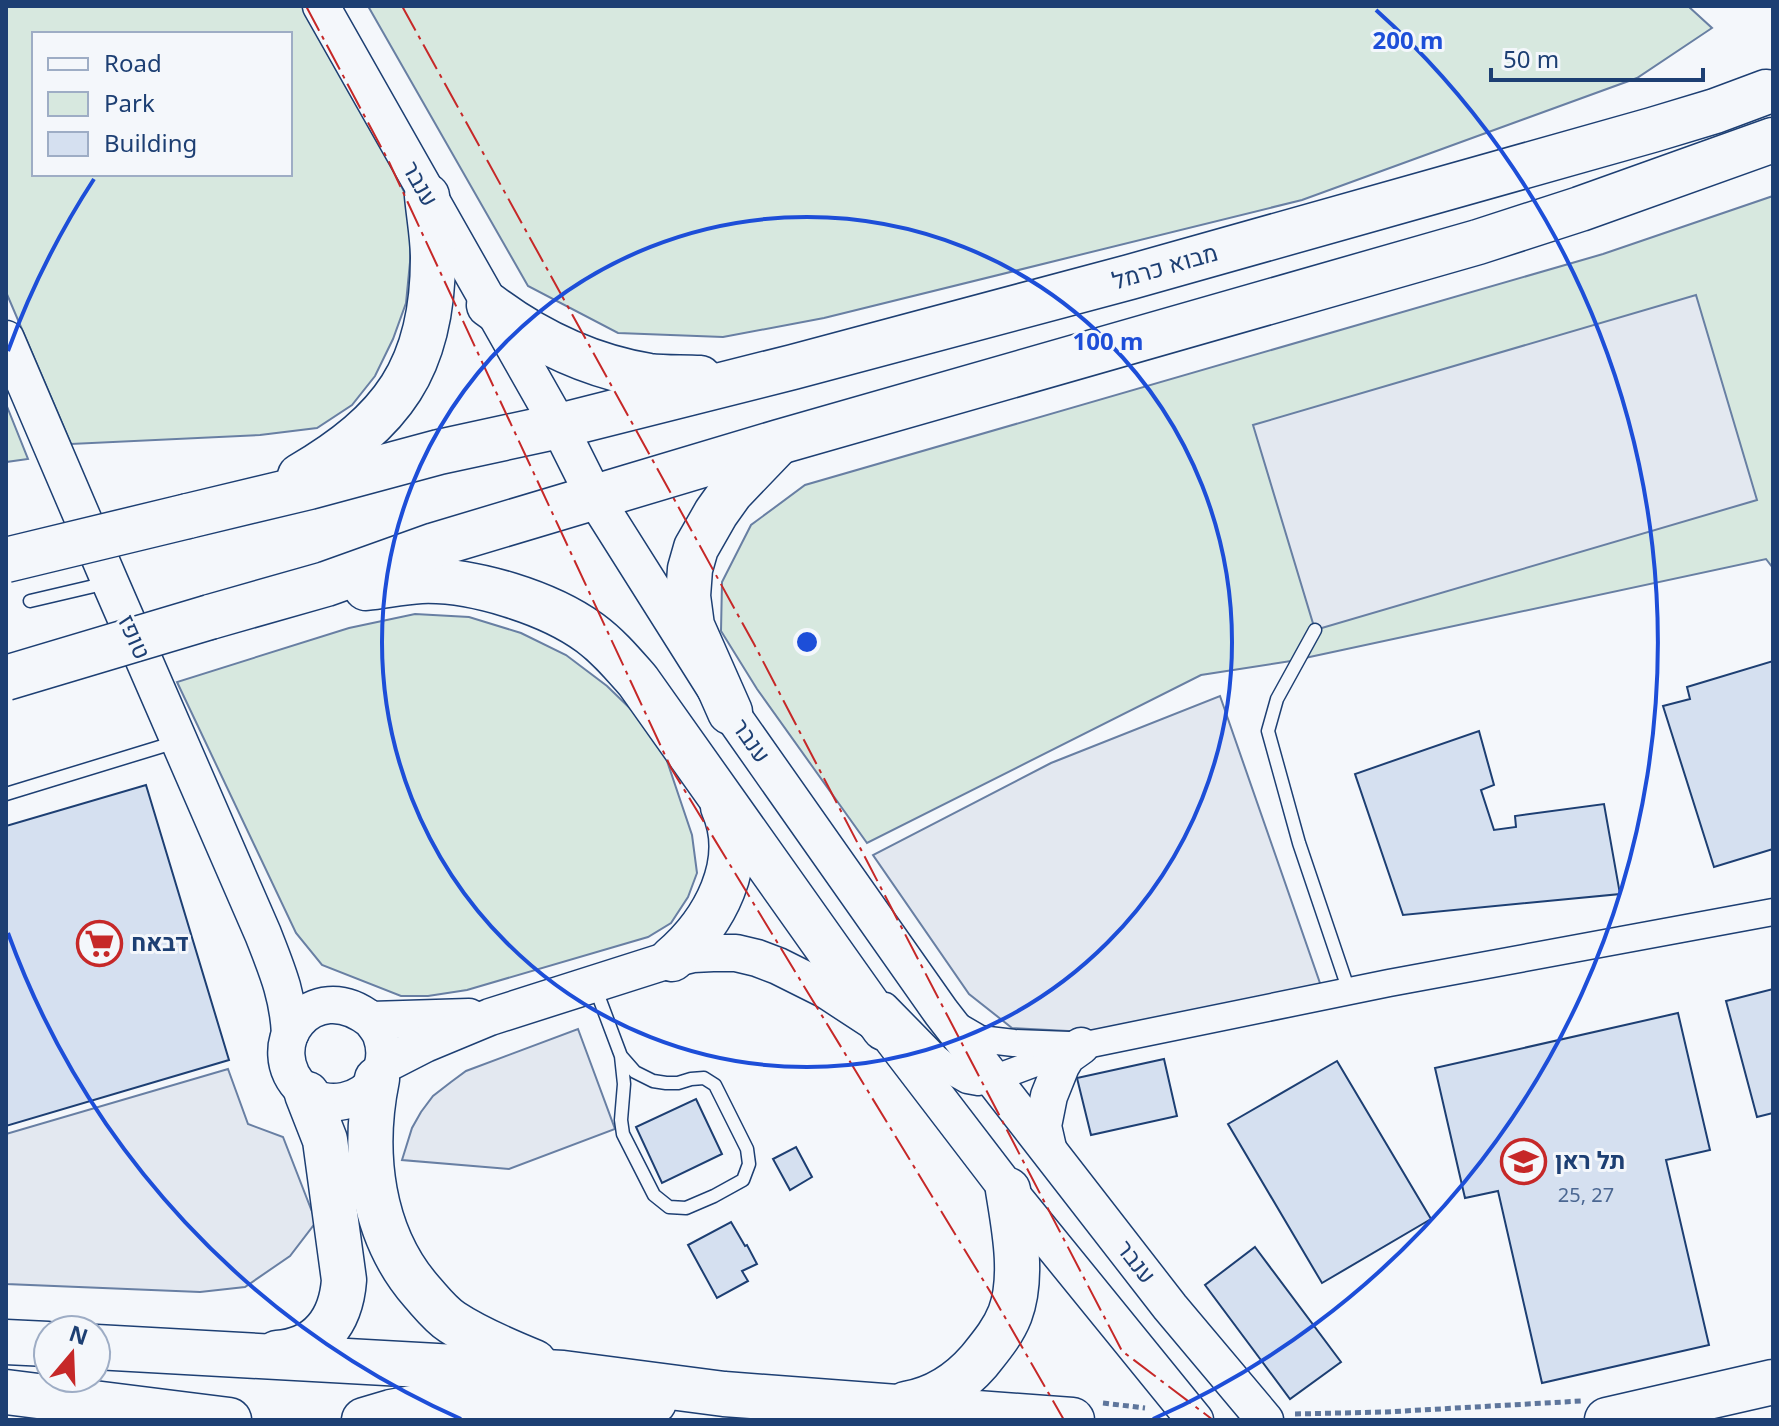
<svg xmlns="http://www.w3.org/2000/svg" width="1779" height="1426" font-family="'Noto Sans',Heebo,sans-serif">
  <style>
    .green { fill: #d7e8df; stroke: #687fa3; stroke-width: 2; fill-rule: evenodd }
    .parking { fill: #e3e8f0; stroke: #687fa3; stroke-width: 2 }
    .building { fill: #d5e0f0; stroke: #1d3f73; stroke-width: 2 }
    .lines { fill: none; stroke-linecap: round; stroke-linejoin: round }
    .lane-casing { stroke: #1d3f73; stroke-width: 15 }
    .street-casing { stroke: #1d3f73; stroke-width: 29 }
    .secondary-casing { stroke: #1d3f73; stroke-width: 39 }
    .highway-casing { stroke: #1d3f73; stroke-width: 47 }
    .path { stroke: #5e769c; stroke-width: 5; stroke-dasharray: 6 4; stroke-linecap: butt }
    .lane { stroke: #f4f7fb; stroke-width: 12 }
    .street { stroke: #f4f7fb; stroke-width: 26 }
    .secondary { stroke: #f4f7fb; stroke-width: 36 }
    .highway { stroke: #f4f7fb; stroke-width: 44 }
    .highway-bridge-casing { stroke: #1d3f73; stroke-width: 47; stroke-linecap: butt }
    .highway-bridge { stroke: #f4f7fb; stroke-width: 44 }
    .power { stroke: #c62828; stroke-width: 2; stroke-dasharray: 28 6 4 6; stroke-linecap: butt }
    .ring { fill: none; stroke: #1d4ed8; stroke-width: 4 }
    .labels { text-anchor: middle; stroke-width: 6; stroke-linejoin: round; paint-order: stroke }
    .number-label { font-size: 20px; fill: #4b6792 }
    .street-label { font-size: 24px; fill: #1d3f73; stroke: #f4f7fb }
    .poi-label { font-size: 24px; font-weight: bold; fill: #1d3f73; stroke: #f4f7fb; text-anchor: start }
    .centre { fill: #1d4ed8; stroke: #f4f7fb; stroke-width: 4 }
    .ring-label { font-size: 24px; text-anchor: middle; font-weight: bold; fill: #1d4ed8; stroke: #f4f7fb; stroke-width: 6; stroke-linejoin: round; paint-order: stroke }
  </style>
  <rect width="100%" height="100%" fill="#f4f7fb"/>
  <g class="green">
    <path d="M6 6H308L411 205 410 262 406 303 393 339 375 376 352 405 317 428 260 435 71 444 6 292ZM34 34H290V174H34Z"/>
    <polygon points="368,6 1688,6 1712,28 1637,78 1302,200 824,318 723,337 618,333 528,286"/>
    <polygon points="1773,196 1773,568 1766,559 1291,661 1201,675 867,843 757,689 721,631 722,582 751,525 805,485 1603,254"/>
    <polygon points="6,404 28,459 6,462"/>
    <polygon points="415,614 469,617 521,633 566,655 607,686 641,719 665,755 692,835 697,873 688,897 671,923 648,937 467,990 428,996 401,996 322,965 296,933 177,682 349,628"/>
  </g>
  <g class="parking">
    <polygon points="1696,295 1757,500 1315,630 1253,425"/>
    <polygon points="1220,696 1321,986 1087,1032 1012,1028 969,994 873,855 1051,763"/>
    <polygon points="578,1029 615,1129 509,1169 402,1160 412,1128 421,1112 433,1096 451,1082 466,1071"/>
    <polygon points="228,1069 248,1124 283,1137 316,1222 290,1256 245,1287 200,1292 6,1284 6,1134"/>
  </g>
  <g class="building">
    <polygon points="1773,661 1773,849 1714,867 1663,706 1690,699 1687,687"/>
    <polygon points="1479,731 1494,785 1481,790 1494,830 1516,827 1515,816 1604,804 1620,894 1403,915 1355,774"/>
    <polygon points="146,785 229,1060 6,1126 6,826"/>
    <polygon points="1773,989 1773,1113 1757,1117 1726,1001"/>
    <polygon points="1678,1013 1710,1150 1666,1160 1709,1345 1542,1383 1498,1191 1465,1198 1435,1068"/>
    <polygon points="1164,1059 1177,1116 1091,1135 1077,1078"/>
    <polygon points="1337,1061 1431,1219 1322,1283 1228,1124"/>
    <polygon points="696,1099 722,1154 662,1183 636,1127"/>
    <polygon points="796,1147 812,1177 790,1190 773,1159"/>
    <polygon points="731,1222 745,1246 747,1245 757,1264 742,1271 748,1281 717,1298 688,1245"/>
    <polygon points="1255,1247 1341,1362 1290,1399 1205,1285"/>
  </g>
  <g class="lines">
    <defs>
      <g id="lane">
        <polyline points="30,601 107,583"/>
        <polyline points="1315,630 1277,699 1268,731 1299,843 1349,991"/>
        <polyline points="6,794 176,742"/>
        <polyline points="595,987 621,1056 624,1084 621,1120 623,1134 654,1195 669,1207 686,1208 714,1196 743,1180 749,1164 747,1149 715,1085 704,1078 691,1079 678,1083 666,1083 653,1081 635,1072 621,1056"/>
      </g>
      <g id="street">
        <polyline points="885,1006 936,1058 953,1072 967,1080 978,1082 993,1079 1081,1046 1389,983 1773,912"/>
        <polyline points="956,1025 980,1039 1014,1043 1069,1045"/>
      </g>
      <g id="secondary">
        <polyline points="321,6 559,426 595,498 730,712 941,1012 1170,1307 1265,1420"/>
        <path d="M6 339 110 582 263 934C277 970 288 995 290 1034"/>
        <path d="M371 1020C375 1025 379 1030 381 1035 392 1065 374 1095 344 1101 330 1104 314 1101 304 1091 257 1047 312 973 371 1020L469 1017"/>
        <polyline points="384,1065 425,1044 490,1017 672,959 693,954 713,953 736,953 757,958 778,966 826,990 884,1028 1008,1190 1195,1420"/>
        <polyline points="1048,1148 1043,1126 1049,1096 1061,1066 1067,1056 1081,1046"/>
      </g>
      <g id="highway">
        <path d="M489 305C538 342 589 366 649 376 666 378 683 377 700 378"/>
        <path d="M300 476C392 422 433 368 433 258 433 238 429 217 427 196"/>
        <polyline points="188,516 309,487 439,452 559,426 793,367 1130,277 1652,130 1715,111 1766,92"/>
        <path d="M366 588C384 586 403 582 421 581 473 579 549 603 590 633 609 647 623 664 638 681L884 1028"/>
        <polyline points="210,617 326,584 435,545 779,442 1478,242 1580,209 1773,140"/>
        <polyline points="730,712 692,626 688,596 690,569 696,548 716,513 731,492 777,444"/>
        <path d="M672 959C714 923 748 862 723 807"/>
        <path d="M377 1079C362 1152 371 1234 422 1292 431 1302 440 1314 452 1322 476 1338 507 1351 534 1362"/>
        <polyline points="6,1342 48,1344"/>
        <polyline points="96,1347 563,1373 724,1394 1072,1420"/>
        <path d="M277 1353C319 1350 341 1321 344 1280L325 1140 307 1094"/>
        <polyline points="6,1392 229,1420"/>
        <path d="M906 1404C936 1399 959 1384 979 1361 991 1346 1003 1332 1010 1314 1024 1277 1014 1227 1008 1190"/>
        <polyline points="364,1420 391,1412 418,1407 593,1408 654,1402"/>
        <polyline points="1607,1420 1773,1382"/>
      </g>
    </defs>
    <use href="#lane" class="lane-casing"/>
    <use href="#street" class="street-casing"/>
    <use href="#secondary" class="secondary-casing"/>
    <use href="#highway" class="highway-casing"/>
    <g class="path">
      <polyline points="1103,1403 1145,1408"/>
      <polyline points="1295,1414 1386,1412 1581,1401"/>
    </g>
    <use href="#lane" class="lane"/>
    <use href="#street" class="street"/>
    <use href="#secondary" class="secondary"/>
    <use href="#highway" class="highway"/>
    <defs>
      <g id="highway-bridge">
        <polyline points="6,560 188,516"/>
        <polyline points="6,678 210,617"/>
      </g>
    </defs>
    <use href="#highway-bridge" class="highway-bridge-casing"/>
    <use href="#highway-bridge" class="highway-bridge"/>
    <g class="power">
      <polyline points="306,6 389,162 671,768 991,1293 1064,1420"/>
      <polyline points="402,6 754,644 1122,1351 1213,1420"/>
    </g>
  </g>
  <g class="ring">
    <circle cx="807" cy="642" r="425"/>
    <path d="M461 1419A850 850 0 0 1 8 933M8 351A850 850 0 0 1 94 179M1376 10A850 850 0 0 1 1153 1419"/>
  </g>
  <defs>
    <symbol id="supermarket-ring" viewBox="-11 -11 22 22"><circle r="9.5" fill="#f4f7fb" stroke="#c62828" stroke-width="1.5"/><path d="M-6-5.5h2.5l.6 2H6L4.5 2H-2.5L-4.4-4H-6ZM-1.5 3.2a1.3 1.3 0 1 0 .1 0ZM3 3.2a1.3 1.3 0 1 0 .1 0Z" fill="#c62828"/></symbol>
    <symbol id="university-ring" viewBox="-11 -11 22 22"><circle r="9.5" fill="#f4f7fb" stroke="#c62828" stroke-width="1.5"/><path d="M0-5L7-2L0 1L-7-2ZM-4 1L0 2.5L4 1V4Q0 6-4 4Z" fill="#c62828"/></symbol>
  </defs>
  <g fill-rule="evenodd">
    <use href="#supermarket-ring" x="74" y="918" width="51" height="51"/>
    <use href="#university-ring" x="1498" y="1136" width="51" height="51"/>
  </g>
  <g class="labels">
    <g class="number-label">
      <text x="1586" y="1202">25, 27</text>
    </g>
    <g class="street-label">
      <text transform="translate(420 184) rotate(61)" y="8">ענבר</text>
      <text transform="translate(1165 267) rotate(-16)" y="8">מבוא כרמל</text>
      <text transform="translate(134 637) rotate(66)" y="8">טופז</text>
      <text transform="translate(751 741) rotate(55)" y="8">ענבר</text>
      <text transform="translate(1136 1262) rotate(52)" y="8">ענבר</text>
    </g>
    <g class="poi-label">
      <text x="131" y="951">דבאח</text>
      <text x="1555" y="1169">תל ראן</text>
    </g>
  </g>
  <circle cx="807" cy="642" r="12" class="centre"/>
  <g class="ring-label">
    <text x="1408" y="49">200 m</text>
    <text x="1108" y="350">100 m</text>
  </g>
  <rect width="1779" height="1426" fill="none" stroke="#1d3f73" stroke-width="16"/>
  <rect x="32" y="32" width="260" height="144" fill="#f4f7fb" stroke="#9eadc5" stroke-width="2"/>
  <rect x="48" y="58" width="40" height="12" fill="#f4f7fb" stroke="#9eadc5" stroke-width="2"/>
  <text x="104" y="72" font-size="24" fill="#1d3f73">Road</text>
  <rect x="48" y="92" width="40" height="24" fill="#d7e8df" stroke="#9eadc5" stroke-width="2"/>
  <text x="104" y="112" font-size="24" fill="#1d3f73">Park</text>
  <rect x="48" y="132" width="40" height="24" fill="#d5e0f0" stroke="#9eadc5" stroke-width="2"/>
  <text x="104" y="152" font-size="24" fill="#1d3f73">Building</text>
  <g transform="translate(72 1354) rotate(19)"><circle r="38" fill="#f4f7fb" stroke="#9eadc5" stroke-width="2"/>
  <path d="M0-6L14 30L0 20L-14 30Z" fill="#c62828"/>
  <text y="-12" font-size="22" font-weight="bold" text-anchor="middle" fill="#1d3f73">N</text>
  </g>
  <path d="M1491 68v12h212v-12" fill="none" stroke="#1d3f73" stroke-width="4"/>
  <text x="1503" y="68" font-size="24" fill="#1d3f73" stroke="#f4f7fb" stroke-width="6" paint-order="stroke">50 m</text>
</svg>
